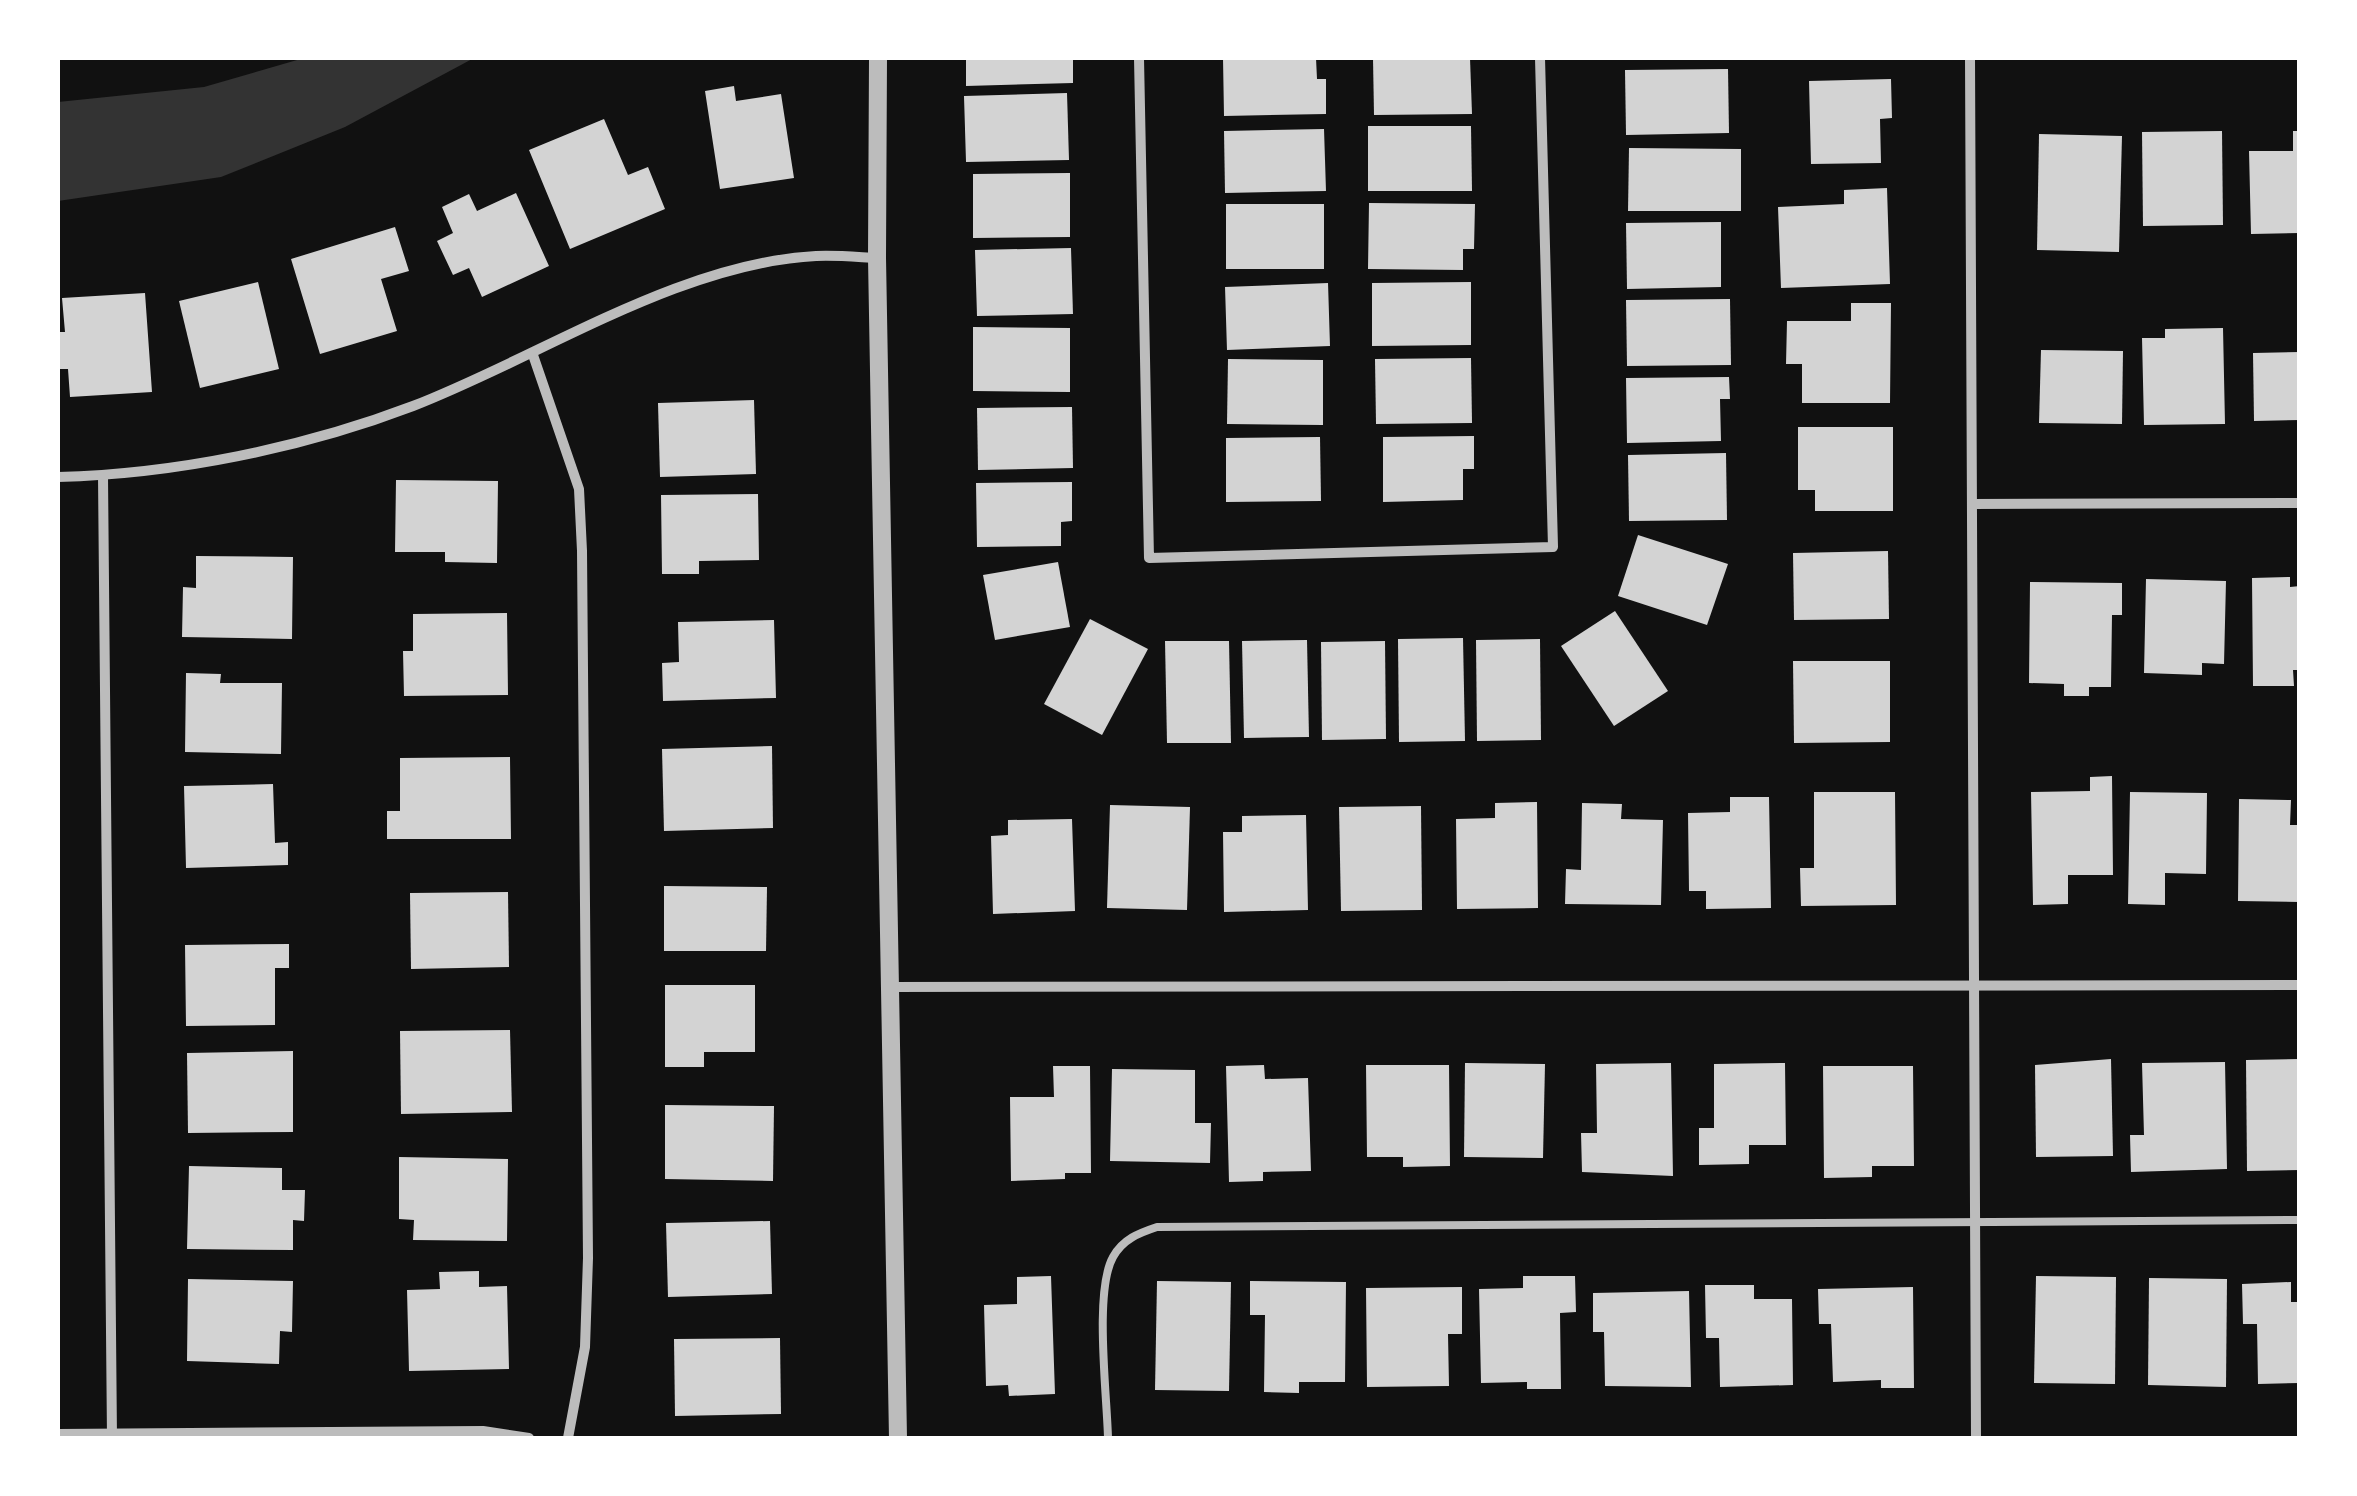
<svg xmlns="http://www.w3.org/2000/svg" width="2357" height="1496" font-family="Cabin,sans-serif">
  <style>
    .water { fill: #333 }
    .building { fill: #d3d3d3 }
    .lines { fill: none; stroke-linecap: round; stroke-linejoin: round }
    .service { stroke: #bcbcbc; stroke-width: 8 }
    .minor { stroke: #bcbcbc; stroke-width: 10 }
    .tertiary { stroke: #bcbcbc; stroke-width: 18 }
  </style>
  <rect width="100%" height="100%" fill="#111"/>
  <polygon class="water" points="304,58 474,58 345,127 221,177 58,201 58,102 204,87"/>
  <g class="building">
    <polygon points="966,58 1073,58 1073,83 966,86"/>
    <polygon points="1223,58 1316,58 1317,79 1326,79 1326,114 1224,116"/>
    <polygon points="1373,58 1470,58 1472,114 1374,115"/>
    <polygon points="1728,69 1729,133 1626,135 1625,70"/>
    <polygon points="1891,79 1892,118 1880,119 1881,163 1811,164 1809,81"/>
    <polygon points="734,86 736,101 781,94 794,178 720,189 705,91"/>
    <polygon points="1067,93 1069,160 966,162 964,96"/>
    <polygon points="604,119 628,175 648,167 665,209 570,249 529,150"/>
    <polygon points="1368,126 1471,126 1472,191 1368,191"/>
    <polygon points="1324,129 1326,191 1225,193 1224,131"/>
    <polygon points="2222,131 2223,225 2143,226 2142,132"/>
    <polygon points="2293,131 2300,131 2300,233 2251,234 2249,151 2293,151"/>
    <polygon points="2039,134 2122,136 2119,252 2037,250"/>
    <polygon points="1629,148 1741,149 1741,211 1628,211"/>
    <polygon points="1070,173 1070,237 973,238 973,174"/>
    <polygon points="1887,188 1890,284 1781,288 1778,207 1844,204 1844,190"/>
    <polygon points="516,193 549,266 482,297 469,268 453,275 437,241 453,233 442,207 469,194 477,211"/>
    <polygon points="1369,203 1475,204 1474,249 1463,249 1463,270 1368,269"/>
    <rect x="1226" y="204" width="98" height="65"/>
    <polygon points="1721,222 1721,287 1627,289 1626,223"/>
    <polygon points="395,227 409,271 381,279 397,331 320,354 291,259"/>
    <polygon points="1071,248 1073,314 977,316 975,250"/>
    <polygon points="258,282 279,369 200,388 179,301"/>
    <polygon points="1471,282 1471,345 1372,346 1372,283"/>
    <polygon points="1328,283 1330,346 1227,350 1225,287"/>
    <polygon points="145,293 152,392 70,397 68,369 58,369 58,332 65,332 62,298"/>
    <polygon points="1730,299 1731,365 1627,366 1626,300"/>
    <polygon points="1851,303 1891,303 1890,403 1802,403 1802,364 1786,364 1787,321 1851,321"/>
    <polygon points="973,327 1070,328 1070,392 973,391"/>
    <polygon points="2223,328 2225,424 2144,425 2142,338 2165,338 2165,329"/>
    <polygon points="2041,350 2123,351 2122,424 2039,423"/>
    <polygon points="2300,352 2300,420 2254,421 2253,353"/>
    <polygon points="1471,358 1472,423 1376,424 1375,359"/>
    <polygon points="1228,359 1323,360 1323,425 1227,424"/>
    <polygon points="1729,377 1730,399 1720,399 1721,441 1627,443 1626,378"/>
    <polygon points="754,400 756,474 660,477 658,403"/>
    <polygon points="1072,407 1073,468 978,470 977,408"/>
    <polygon points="1798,427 1893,427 1893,511 1815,511 1815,490 1798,490"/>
    <polygon points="1474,436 1474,469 1463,469 1463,500 1383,502 1383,437"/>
    <polygon points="1320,437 1321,501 1226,502 1226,438"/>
    <polygon points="1726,453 1727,520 1629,521 1628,455"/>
    <polygon points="396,480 498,481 497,563 445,562 445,552 395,552"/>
    <polygon points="1072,482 1072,521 1061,522 1061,546 977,547 976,483"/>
    <polygon points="758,494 759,560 699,561 699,574 662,574 661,495"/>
    <polygon points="1638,535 1728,564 1707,625 1618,596"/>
    <polygon points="1888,551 1889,619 1794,620 1793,553"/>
    <polygon points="196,556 293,557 292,639 182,637 183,587 196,588"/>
    <polygon points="1058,562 1070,627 995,640 983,575"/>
    <polygon points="2290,577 2290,587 2300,586 2300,670 2293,670 2294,686 2253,686 2252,578"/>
    <polygon points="2146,579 2226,581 2224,664 2202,663 2202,675 2144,673"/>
    <polygon points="2030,582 2122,583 2122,615 2112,615 2111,687 2089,687 2089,696 2064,696 2064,684 2029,683"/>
    <polygon points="1615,611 1668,691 1614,726 1561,646"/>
    <polygon points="507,613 508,695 404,696 403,651 413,651 413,614"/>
    <polygon points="1090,619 1148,649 1102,735 1044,704"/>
    <polygon points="774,620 776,698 663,701 662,663 679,662 678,622"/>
    <polygon points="1463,638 1465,741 1399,742 1398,639"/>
    <polygon points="1540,639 1541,740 1477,741 1476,640"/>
    <polygon points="1307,640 1309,737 1244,738 1242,641"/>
    <polygon points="1165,641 1229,641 1231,743 1167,743"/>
    <polygon points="1385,641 1386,739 1322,740 1321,642"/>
    <polygon points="1793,661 1890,661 1890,742 1794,743"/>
    <polygon points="186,673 221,674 220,683 282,683 281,754 185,752"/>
    <polygon points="772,746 773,828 664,831 662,749"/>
    <polygon points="510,757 511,839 387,839 387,811 400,811 400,758"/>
    <polygon points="2112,776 2113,875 2068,875 2068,904 2033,905 2031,792 2090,791 2090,777"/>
    <polygon points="273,784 275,843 288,842 288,865 186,868 184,786"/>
    <polygon points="1814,792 1895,792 1896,905 1801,906 1800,868 1814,868"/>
    <polygon points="2130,792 2207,793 2206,874 2165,873 2165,905 2128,904"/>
    <polygon points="1730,797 1769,797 1771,908 1706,909 1706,891 1689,891 1688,813 1730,812"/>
    <polygon points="2239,799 2291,800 2290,825 2300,825 2300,902 2238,901"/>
    <polygon points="1537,802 1538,908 1457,909 1456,819 1495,818 1495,803"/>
    <polygon points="1582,803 1622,804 1621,819 1663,820 1661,905 1565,904 1566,869 1581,870"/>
    <polygon points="1110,805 1190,807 1187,910 1107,908"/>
    <polygon points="1421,806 1422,910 1341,911 1339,807"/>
    <polygon points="1306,815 1308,910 1224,912 1223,832 1242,832 1242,816"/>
    <polygon points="1072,819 1075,911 993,914 991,836 1008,835 1008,820"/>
    <polygon points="664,886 767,887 766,951 664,951"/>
    <polygon points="508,892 509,967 411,969 410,893"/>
    <polygon points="289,944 289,968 275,968 275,1025 186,1026 185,945"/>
    <polygon points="665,985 755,985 755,1052 704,1052 704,1067 665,1067"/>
    <polygon points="510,1030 512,1112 401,1114 400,1031"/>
    <polygon points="293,1051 293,1132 188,1133 187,1053"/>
    <polygon points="2111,1059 2113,1156 2036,1157 2035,1065"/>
    <polygon points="2300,1059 2300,1170 2247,1171 2246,1060"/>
    <polygon points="2225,1062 2227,1169 2131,1172 2130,1135 2144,1135 2142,1063"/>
    <polygon points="1465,1063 1545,1064 1543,1158 1464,1157"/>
    <polygon points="1671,1063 1673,1176 1582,1172 1581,1133 1597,1133 1596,1064"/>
    <polygon points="1785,1063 1786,1145 1749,1145 1749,1164 1699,1165 1699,1128 1714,1128 1714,1064"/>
    <polygon points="1264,1065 1265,1079 1308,1078 1311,1171 1263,1172 1263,1181 1229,1182 1226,1066"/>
    <polygon points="1366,1065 1449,1065 1450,1166 1403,1167 1403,1157 1367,1157"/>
    <polygon points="1053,1066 1090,1066 1091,1173 1065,1173 1065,1179 1011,1181 1010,1097 1054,1097"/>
    <polygon points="1823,1066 1913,1066 1914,1166 1872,1166 1872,1177 1824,1178"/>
    <polygon points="1112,1069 1195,1070 1195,1123 1211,1123 1210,1163 1110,1161"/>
    <polygon points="665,1105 774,1106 773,1181 665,1179"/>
    <polygon points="399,1157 508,1159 507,1241 413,1240 414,1220 399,1219"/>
    <polygon points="189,1166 282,1168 282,1190 305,1190 304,1221 293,1220 293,1250 187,1249"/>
    <polygon points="770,1221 772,1294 668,1297 666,1223"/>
    <polygon points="479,1271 479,1287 507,1286 509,1369 409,1371 407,1290 440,1289 439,1272"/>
    <polygon points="1051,1276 1055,1394 1009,1396 1008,1385 986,1386 984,1305 1017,1304 1017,1277"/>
    <polygon points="1523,1276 1575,1276 1576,1312 1560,1313 1561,1389 1527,1389 1527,1382 1481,1383 1479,1289 1523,1288"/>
    <polygon points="2036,1276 2116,1277 2115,1384 2034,1383"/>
    <polygon points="2149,1278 2227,1279 2226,1387 2148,1385"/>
    <polygon points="188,1279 293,1281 292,1332 280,1331 279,1364 187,1361"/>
    <polygon points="1157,1281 1231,1282 1229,1391 1155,1390"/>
    <polygon points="1250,1281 1346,1282 1345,1382 1299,1382 1299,1393 1264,1392 1265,1315 1250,1315"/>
    <polygon points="2291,1282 2291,1302 2300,1302 2300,1383 2258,1384 2257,1324 2243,1324 2242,1284"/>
    <polygon points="1705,1285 1754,1285 1754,1299 1792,1299 1793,1385 1720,1387 1719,1338 1706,1338"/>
    <polygon points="1462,1287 1462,1334 1448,1334 1449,1386 1367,1387 1366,1288"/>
    <polygon points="1913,1287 1914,1388 1881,1388 1881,1380 1833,1382 1831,1324 1819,1324 1818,1289"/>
    <polygon points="1689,1291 1691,1387 1605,1386 1604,1332 1593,1332 1593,1293"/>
    <polygon points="780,1338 781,1414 675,1416 674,1339"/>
  </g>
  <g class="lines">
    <path class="service" d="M1108 1438C1107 1395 1094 1291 1113 1257 1123 1239 1139 1233 1157 1227L2300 1220"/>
    <g class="minor">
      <polyline points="1139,58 1149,558 1553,547 1540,58"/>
      <polyline points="1970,58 1976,1438"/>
      <polyline points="533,355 579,489 582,551 588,1258 585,1347 568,1438"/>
      <polyline points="103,476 112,1438"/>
      <path d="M58 477C175 474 303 448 413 406 540 357 679 263 816 256 836 255 857 257 877 258"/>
      <polyline points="1972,504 2300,503"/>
      <polyline points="891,987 2300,985"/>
      <polyline points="58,1434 483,1431 529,1438"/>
    </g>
    <polyline class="tertiary" points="878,58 877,258 898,1438"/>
  </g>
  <rect width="2357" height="1496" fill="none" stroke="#ffffff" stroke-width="120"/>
</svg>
